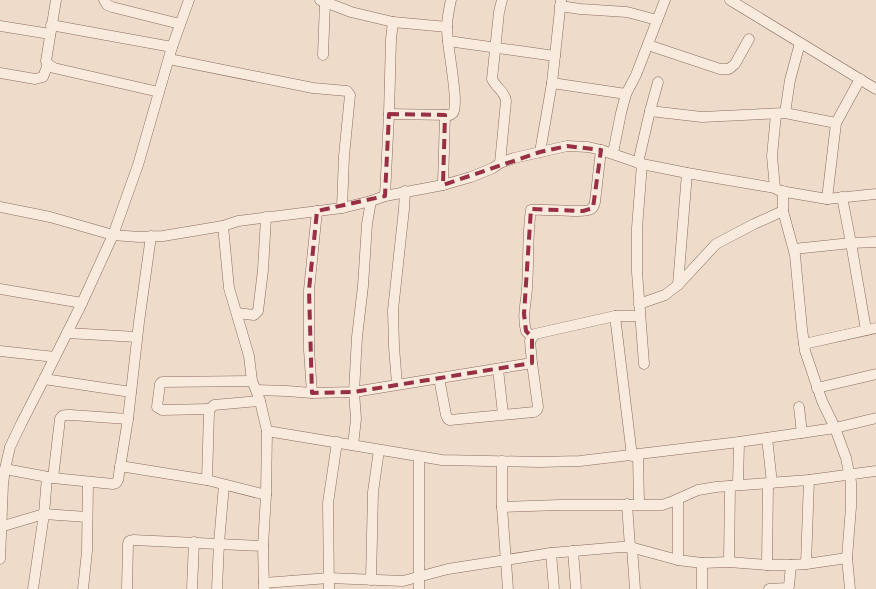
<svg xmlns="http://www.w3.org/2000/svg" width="876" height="589" font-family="Lora,serif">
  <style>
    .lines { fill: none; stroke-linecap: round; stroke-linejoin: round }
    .street-casing { stroke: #8a6c5e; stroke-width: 11 }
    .street { stroke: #f8eadc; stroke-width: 10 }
    .marked { fill: none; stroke: #982f44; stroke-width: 4; stroke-dasharray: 10 6; stroke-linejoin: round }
  </style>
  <rect width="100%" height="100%" fill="#eedbc9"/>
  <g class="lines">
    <defs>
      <g id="street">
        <polyline points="56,0 46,61 48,64 54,68 159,92"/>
        <polyline points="104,0 107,5 112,7 180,24"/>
        <polyline points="320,0 351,12 393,22"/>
        <polyline points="730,0 876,89"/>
        <polyline points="560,6 580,9 627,12 657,20"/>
        <polyline points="51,25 172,47"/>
        <polyline points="0,26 50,34"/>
        <polyline points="448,41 555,56"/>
        <polyline points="648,45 720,69 729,69 735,64 749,39"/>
        <polyline points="323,55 325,2"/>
        <polyline points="169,59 313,88 347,91 350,95 344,156 342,208"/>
        <polyline points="0,73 35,79 43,77 48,64"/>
        <polyline points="552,83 626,94"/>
        <polyline points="650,111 702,117 785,113 836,123"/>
        <polyline points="785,113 790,80 800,43"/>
        <path d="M389 114 450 115C451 114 452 114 453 113 460 103 446 43 447 27 447 18 449 9 451 0"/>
        <polyline points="540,152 552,83 561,0"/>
        <polyline points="613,153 621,113 626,94 636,75 665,0"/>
        <path d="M500 163 506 101C505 91 496 88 492 79L499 12 502 0"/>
        <polyline points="638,163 650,111 658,82"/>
        <polyline points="642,164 637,228 637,272 644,364"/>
        <polyline points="443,185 445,115"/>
        <polyline points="775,188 772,156 776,114"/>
        <polyline points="783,191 783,211 795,255 802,329 805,351 822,401 835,428 846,458 851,482 851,507 847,558 850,589"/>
        <polyline points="385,196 389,114 391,39 393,22 447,27"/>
        <polyline points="842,197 851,243 866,330"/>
        <polyline points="827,199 836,123 860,79"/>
        <polyline points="0,207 50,217 113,235 139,237 163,236 223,226 238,221 342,208 371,201 385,196 443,185 471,177 493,168 500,163 514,158 567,146 588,147 601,150 642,164 687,173 775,188 780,191 827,199 876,194"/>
        <polyline points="223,226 229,288 249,356 252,381 256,390 260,401 267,431 266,495 263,546 264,588"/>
        <polyline points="794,249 851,243 876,242"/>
        <polyline points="678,285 687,173"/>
        <polyline points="0,289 82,303"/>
        <polyline points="639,304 665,295 678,285 716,244 754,224 783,211"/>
        <polyline points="237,313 254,315 258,311 263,270 266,217"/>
        <polyline points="615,316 632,456"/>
        <polyline points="67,333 137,337"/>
        <path d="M532 337 526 331C522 316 526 304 527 288 529 262 527 236 531 210 543 208 584 214 591 209 594 207 594 205 595 202L601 150"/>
        <polyline points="804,344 876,328"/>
        <polyline points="0,351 55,357"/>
        <polyline points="498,369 503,414"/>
        <polyline points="439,378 446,415 448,419 450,420 534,412 537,410 538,407 532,363"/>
        <polyline points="44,379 131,392"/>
        <polyline points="397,384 394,347 393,310 404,209 405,191"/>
        <polyline points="817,388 876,374"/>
        <polyline points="256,390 287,391 312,393 354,392 532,363 530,341 535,334 615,316 640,316"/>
        <polyline points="312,393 309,350 309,290 317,211"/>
        <polyline points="799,407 802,433"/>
        <polyline points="210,409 162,410 157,407 160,384 162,382 252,381"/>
        <polyline points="267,431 442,460 539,462 580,461 739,442 835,428 876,418"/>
        <polyline points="767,438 772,483"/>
        <polyline points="353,445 356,419 354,392 357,337 363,286 367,224 371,201"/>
        <polyline points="638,455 639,504"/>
        <polyline points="419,457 419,589"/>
        <polyline points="502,461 502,507 508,589"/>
        <polyline points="120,466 207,480 266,495"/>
        <polyline points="5,469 53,478 113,484 116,483 118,480 128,419 139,322 151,236"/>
        <path d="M53 478 60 419C62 414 66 415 71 415L128 419"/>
        <polyline points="207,480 209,412 210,409 214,405 260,401"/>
        <polyline points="738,485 739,442"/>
        <polyline points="678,499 678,560"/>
        <polyline points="627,504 630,547"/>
        <polyline points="502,507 560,505 662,505 671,502 698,490 716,487 809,480 876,471"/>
        <polyline points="0,527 44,514 87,517"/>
        <polyline points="632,547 635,589"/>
        <polyline points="573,551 576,589"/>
        <polyline points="551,553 554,589"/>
        <polyline points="0,559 3,484 5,469 10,447 21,424 44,379 82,303 113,235 138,165 172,47 189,0"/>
        <polyline points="729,562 730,486"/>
        <polyline points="806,564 809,480"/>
        <polyline points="767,565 768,484"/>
        <polyline points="371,580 373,492 379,450"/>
        <polyline points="264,583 329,578 403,581 448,569 506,560 551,553 621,547 630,547 678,560 702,563 729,562 767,565 791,565 806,564 847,558"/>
        <polyline points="33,589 44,514 47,477"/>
        <polyline points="83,589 87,551 88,482"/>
        <polyline points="127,589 128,544 129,541 133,540 263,546"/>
        <polyline points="192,589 194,542"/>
        <polyline points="217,589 219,543 224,485"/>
        <polyline points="329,589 328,503 337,442"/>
        <polyline points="702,589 702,563"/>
        <polyline points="769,589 787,588 789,586 791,565"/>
      </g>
    </defs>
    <use href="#street" class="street-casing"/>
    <use href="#street" class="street"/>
  </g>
  <path class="marked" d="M389 114 445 115 443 185 540 152 567 146 601 150 593 208 583 211 531 209 524 314 526 331 532 337V363L354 392 312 393 309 290 317 211 385 196Z"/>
</svg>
